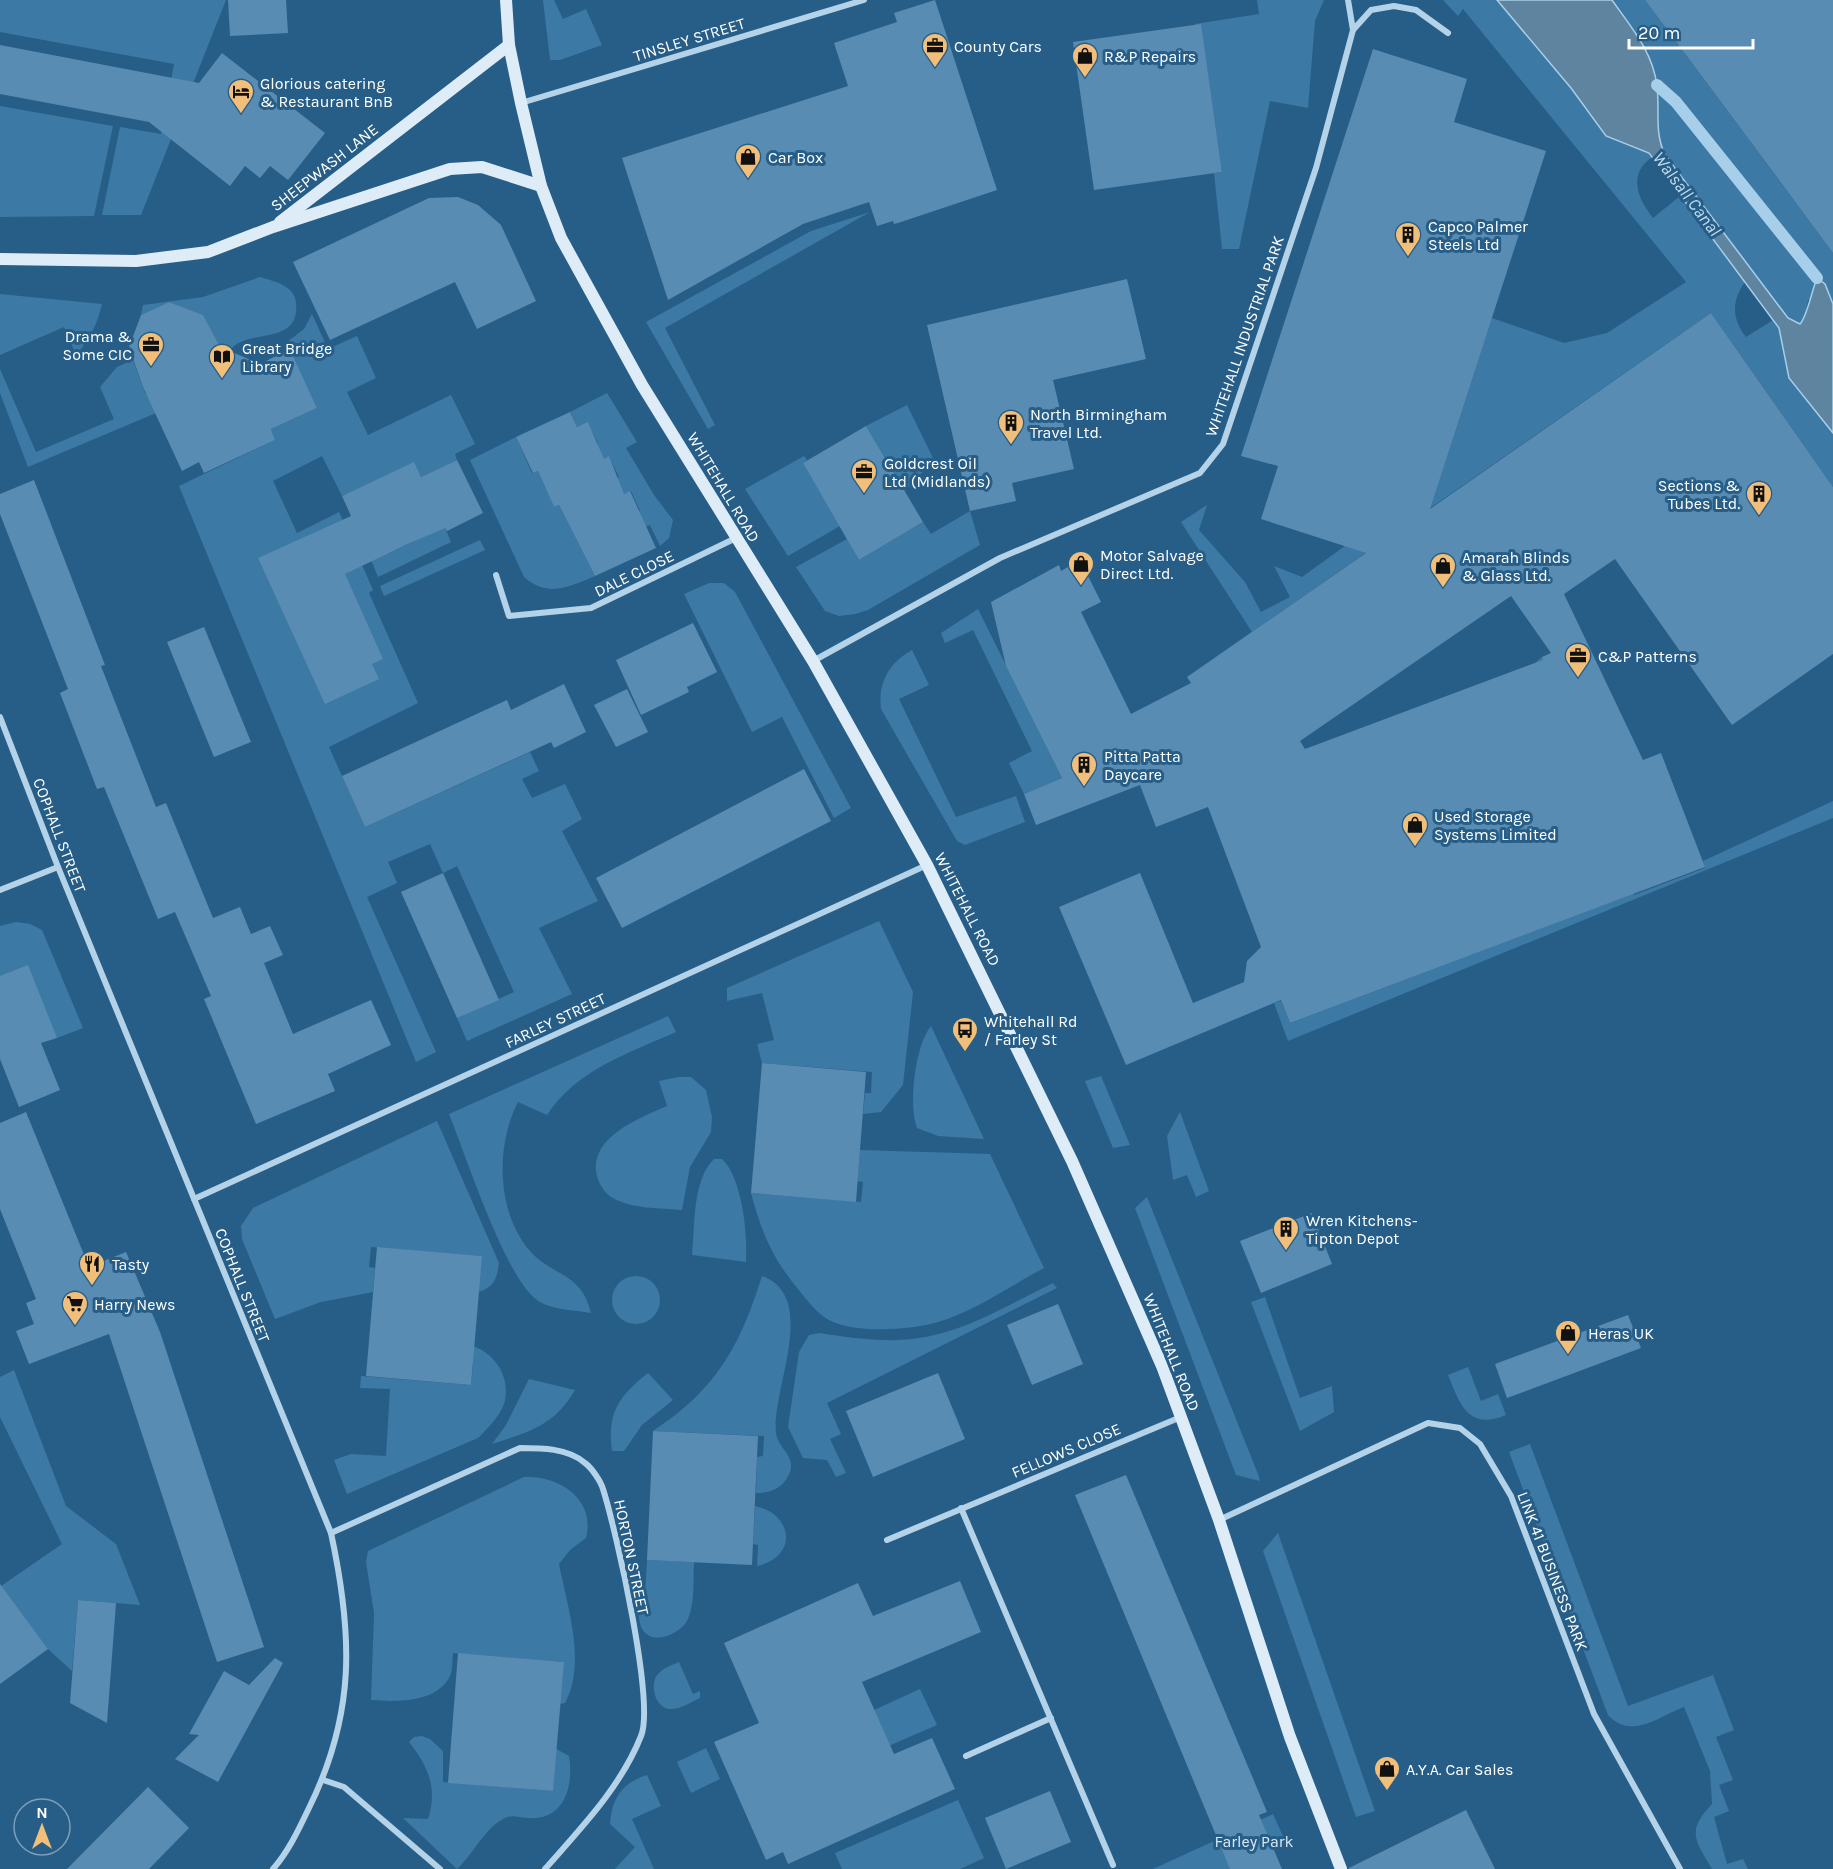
<svg xmlns="http://www.w3.org/2000/svg" width="1833" height="1869" font-family="Karla,sans-serif">
  <style>
    .green { fill: #3c79a4 }
    .water { fill: #5f84a0; stroke: #a8cfe9; stroke-width: 1.5 }
    .lines { fill: none; stroke-linecap: round; stroke-linejoin: round }
    .stream { stroke: #a8cfe9; stroke-width: 12 }
    .building { fill: #588cb3; fill-rule: evenodd }
    .street { stroke: #b4d3e9; stroke-width: 6 }
    .secondary { stroke: #deecf8; stroke-width: 12 }
    .labels { text-anchor: middle; stroke-width: 6; stroke-linejoin: round; paint-order: stroke }
    .street-label { font-size: 16px; fill: #fff; stroke: #275e88 }
    .poi-label { font-size: 16px; fill: #fff; stroke: #275e88; text-anchor: start }
    .park-label { font-size: 16px; fill: #d8eaf7; stroke: #275e88 }
    .water-label { font-size: 18px; font-style: italic; fill: #c0dcf0; stroke: #275e88 }
  </style>
  <rect width="100%" height="100%" fill="#275e88"/>
  <g class="green">
    <polygon points="0,0 226,0 141,215 102,215 120,127 161,134 174,64 0,32"/>
    <polygon points="543,0 554,0 563,19 586,9 602,45 560,60 550,60"/>
    <polygon points="1257,0 1324,0 1315,21 1308,108 1270,101 1239,249 1222,249 1214,173 1222,172 1203,41 1198,41 1195,24 1259,14"/>
    <path d="M1443 0H1497L1571 88 1606 136 1649 153 1652 157C1627 175 1638 199 1653 218L1680 196 1745 282C1731 302 1732 319 1746 337L1773 320 1779 328 1789 378 1833 433V487L1711 313 1252 632 1181 522 1207 505 1199 530 1245 582 1261 612 1290 597 1274 566 1302 577 1378 522 1492 318 1564 343 1607 333 1686 282 1463 9 1458 16Z"/>
    <path d="M1612 0H1645L1833 253V304V302L1808 300 1805 319 1800 324 1788 318 1665 155C1654 132 1660 110 1657 86 1653 52 1631 27 1612 0Z"/>
    <polygon points="0,106 113,126 94,216 0,217"/>
    <polygon points="870,212 665,328 715,425 708,429 646,322 811,231"/>
    <path d="M260 277C273 281 294 285 296 302 301 348 245 327 230 351L220 348 202 315 169 302 141 315 143 305 203 297Z"/>
    <path d="M0 294 102 304C97 325 90 339 76 355L64 327 0 355Z"/>
    <polygon points="312,314 328,349 357,336 376,378 347,392 368,435 451,395 475,444 455,454 457,460 421,477 414,463 342,496 322,456 273,481 297,533 339,512 373,590 369,593 418,703 329,747 365,827 530,752 539,771 522,779 532,798 565,784 582,819 562,831 598,901 539,928 572,994 467,1041 457,1018 514,992 457,866 443,873 430,844 388,862 397,883 367,897 436,1052 416,1062 179,486 275,440 271,429 317,408 287,342 304,329"/>
    <polygon points="133,360 145,393 160,399 156,413 28,467 0,393 0,369 36,452 114,419 100,387 117,367"/>
    <polygon points="607,393 637,442 626,448 654,495 673,520 669,538 660,546 650,525 639,529 632,515 640,511 631,491 619,496 612,480 619,477 609,457 598,462 598,443 588,423 577,427 570,412"/>
    <polygon points="907,405 934,460 905,491 866,426"/>
    <path d="M516 437 532 473 538 471 554 507 559 505 595 576C569 587 548 598 524 577L470 460Z"/>
    <polygon points="804,456 807,460 803,463 840,526 788,556 745,489"/>
    <polygon points="970,511 980,545 868,610 855,614 839,616 825,611 796,567 847,539 859,560 923,522 931,534"/>
    <polygon points="440,516 451,542 378,577 367,550 387,554 430,534"/>
    <polygon points="480,540 485,550 384,596 380,586"/>
    <polygon points="709,583 724,583 735,592 851,808 834,818 782,717 752,732 684,594"/>
    <polygon points="978,609 1062,778 1024,794 1009,763 1032,751 973,630 945,643 941,633"/>
    <path d="M912 650 929 685 899 699 956 817 1016 796 1025 822 965 845 957 841 881 709C878 682 889 663 912 650Z"/>
    <polygon points="1542,657 1580,736 1575,743 1634,895 1705,868 1703,861 1833,801 1833,818 1288,1041 1274,1003 1281,1001 1290,1023 1624,897 1535,663"/>
    <polygon points="879,921 913,992 903,1085 881,1112 863,1114 865,1093 871,1093 872,1072 762,1063 757,1044 774,1040 762,993 727,1001 727,988"/>
    <polygon points="16,922 30,924 42,930 83,1028 57,1038 0,976 0,926"/>
    <path d="M668 1016 676 1032C629 1053 576 1070 547 1115L518 1102C496 1144 496 1211 529 1250 552 1277 581 1271 591 1313 574 1310 551 1310 537 1300 505 1277 466 1156 449 1114Z"/>
    <path d="M931 1026 984 1139 938 1136 917 1128C908 1105 915 1045 931 1026Z"/>
    <polygon points="1101,1076 1130,1145 1113,1148 1085,1081"/>
    <path d="M679 1077H691L706 1090 712 1117 711 1132 690 1167 682 1210C660 1208 632 1209 613 1198 605 1194 599 1184 597 1176 588 1137 640 1118 667 1106L659 1081Z"/>
    <polygon points="1180,1112 1209,1191 1196,1197 1187,1175 1173,1180 1167,1136"/>
    <path d="M437 1121 499 1263C497 1281 492 1290 473 1293L481 1256 371 1247 369 1267 375 1268 373 1292 321 1302 275 1319 242 1239 241 1226 253 1208Z"/>
    <path d="M860 1150 990 1154 1044 1268C1010 1286 975 1311 938 1322 911 1330 854 1334 829 1320 818 1314 810 1304 802 1294 774 1261 762 1235 751 1193L861 1202 863 1182 857 1181Z"/>
    <path d="M714 1159H722C742 1177 748 1235 746 1262L692 1255C695 1227 692 1180 714 1159Z"/>
    <polygon points="1147,1197 1258,1474 1260,1481 1236,1475 1135,1208"/>
    <path d="M762 1276C820 1297 771 1391 776 1433 778 1450 800 1457 787 1478 780 1490 768 1493 756 1493L757 1457 763 1456 764 1436 653 1431C717 1389 740 1346 762 1276Z"/>
    <circle cx="636" cy="1300" r="24"/>
    <path d="M1053 1283 1057 1288 827 1403 841 1434 830 1439 846 1473 836 1477 827 1460 803 1458 788 1427 799 1352 809 1335 819 1333C858 1339 899 1345 939 1334 978 1324 1016 1301 1053 1283Z"/>
    <polygon points="1265,1297 1300,1398 1332,1386 1334,1412 1300,1431 1251,1302"/>
    <path d="M469 1345C494 1351 512 1377 504 1404 499 1417 488 1428 478 1438L347 1494 334 1460 351 1454 386 1456 390 1389 360 1388 361 1376 471 1385 473 1365Z"/>
    <path d="M1468 1367 1481 1401 1498 1394 1506 1415C1468 1431 1460 1404 1448 1375Z"/>
    <polygon points="14,1370 66,1506 116,1544 140,1605 78,1600 72,1671 48,1649 1,1586 62,1544 0,1417 0,1377"/>
    <path d="M648 1373 673 1400 642 1425 624 1451H612C607 1412 619 1396 648 1373Z"/>
    <path d="M529 1379 575 1390C554 1426 529 1432 492 1444L506 1425Z"/>
    <path d="M1530 1444 1628 1706 1713 1675 1734 1730 1716 1737 1733 1780 1719 1785 1729 1811 1714 1817 1727 1864 1743 1859 1748 1869H1712C1695 1840 1686 1831 1712 1804L1710 1771 1684 1707C1658 1717 1631 1740 1608 1715L1509 1452Z"/>
    <path d="M524 1477C559 1475 596 1499 586 1538L570 1550 559 1564C567 1606 587 1663 565 1703L554 1705 563 1662 453 1653C452 1660 453 1669 450 1676 437 1703 396 1702 371 1700L374 1613 366 1562 368 1551Z"/>
    <path d="M755 1506C793 1514 799 1556 757 1566L758 1545 753 1544Z"/>
    <polygon points="1278,1533 1375,1811 1356,1817 1263,1551"/>
    <path d="M647 1560 694 1562C693 1580 695 1603 688 1619 683 1631 660 1643 648 1635 638 1629 639 1614 638 1604L645 1595Z"/>
    <path d="M679 1662 693 1694 700 1691V1698C691 1702 680 1710 669 1709 655 1707 649 1684 658 1674 663 1668 672 1665 679 1662Z"/>
    <polygon points="920,1689 937,1725 744,1809 874,1710"/>
    <path d="M422 1736 430 1739 443 1751V1782L552 1791 551 1746 569 1756C574 1785 565 1821 528 1818 520 1818 513 1814 505 1818 485 1827 473 1855 457 1869L403 1818 428 1819C438 1788 428 1766 409 1742L414 1737Z"/>
    <polygon points="706,1748 720,1779 691,1793 677,1762"/>
    <path d="M647 1775 661 1806 632 1819 654 1869H615L635 1847 610 1824C612 1798 622 1783 647 1775Z"/>
    <polygon points="958,1800 984,1858 960,1869 842,1869 835,1853"/>
    <polygon points="1273,1814 1287,1845 1229,1869 1153,1869"/>
  </g>
  <path class="water" d="M1497 0H1612C1631 27 1653 52 1657 86 1660 110 1654 132 1665 155L1788 318 1800 324C1807 317 1812 290 1817 278L1825 284 1833 304V433L1789 378 1779 328 1649 153 1606 136 1571 88Z"/>
  <g class="lines">
    <polyline class="stream" points="1657,85 1676,102 1817,278"/>
  </g>
  <g class="building">
    <polygon points="228,0 286,0 288,33 230,36"/>
    <polygon points="935,0 997,190 898,223 894,224 893,221 877,226 869,202 803,224 668,300 622,158 848,86 834,43 897,22 894,13"/>
    <polygon points="1645,0 1833,0 1833,253 1776,176"/>
    <polygon points="1201,24 1222,172 1094,190 1073,42"/>
    <polygon points="0,45 199,83 222,53 325,133 288,180 270,166 260,178 245,166 230,186 149,122 0,94"/>
    <path d="M1373 49 1467 79 1454 122 1546 151 1430 509 1711 313 1833 487V654L1732 725 1615 559 1564 594 1643 760 1661 753 1705 867 1290 1023 1281 1000 1126 1065 1059 907 1140 873 1193 1003 1244 982 1247 961 1261 947 1208 807 1156 827 1140 785 1036 825 1024 794 1062 778 1006 666 991 602 1059 565 1061 571 1080 560 1101 602 1081 612 1131 714 1191 683 1187 677 1366 553 1261 519 1278 466 1241 456ZM1511 596 1551 653 1542 657 1543 660 1305 749 1300 741Z"/>
    <polygon points="458,197 478,205 501,225 536,301 477,329 455,282 330,340 293,262 429,198"/>
    <polygon points="1127,279 1146,359 1053,380 1074,469 1012,483 1016,501 970,511 927,325"/>
    <polygon points="169,302 203,315 220,347 260,364 290,349 317,408 271,429 275,440 204,473 199,462 182,471 143,387 129,347 141,315"/>
    <polygon points="570,412 577,427 588,422 604,459 609,456 624,494 630,491 656,548 595,576 559,505 554,507 538,471 533,473 516,437"/>
    <polygon points="866,426 923,522 859,560 803,463"/>
    <polygon points="457,460 483,513 447,531 445,528 408,544 345,574 383,659 372,664 379,679 325,704 258,558 351,516 342,496 414,462 421,477"/>
    <polygon points="34,480 105,665 101,666 156,807 166,803 213,918 240,907 251,934 270,926 283,955 264,963 293,1034 371,1000 391,1045 328,1074 335,1091 256,1124 204,999 211,996 175,912 158,919 104,787 97,789 60,693 68,689 0,514 0,494"/>
    <polygon points="693,623 717,672 687,687 689,692 641,715 616,660"/>
    <polygon points="204,627 251,742 214,757 167,642"/>
    <polygon points="564,684 586,732 554,748 551,742 365,827 342,776 507,700 511,710"/>
    <polygon points="627,689 648,732 616,747 594,705"/>
    <polygon points="804,769 831,821 622,928 596,878"/>
    <polygon points="443,873 499,1000 457,1018 401,892"/>
    <polygon points="28,965 57,1038 41,1043 60,1090 19,1107 0,1059 0,976"/>
    <polygon points="762,1063 866,1072 856,1202 751,1193"/>
    <polygon points="26,1112 89,1267 126,1252 160,1332 264,1647 217,1662 109,1334 29,1364 16,1331 34,1324 26,1303 36,1299 0,1209 0,1123"/>
    <polygon points="1312,1213 1332,1264 1261,1293 1240,1241"/>
    <polygon points="377,1247 482,1256 471,1385 366,1376"/>
    <polygon points="1058,1304 1083,1364 1032,1385 1007,1325"/>
    <polygon points="1628,1315 1641,1348 1507,1398 1495,1364"/>
    <polygon points="938,1373 965,1439 873,1477 846,1411"/>
    <polygon points="653,1431 758,1436 752,1565 647,1560"/>
    <polygon points="1126,1475 1267,1812 1259,1815 1282,1869 1230,1869 1075,1495"/>
    <polygon points="960,1581 981,1632 862,1682 894,1754 932,1738 955,1789 788,1864 783,1852 766,1860 714,1742 759,1723 724,1643 858,1583 873,1616"/>
    <polygon points="0,1584 48,1649 0,1684"/>
    <polygon points="78,1600 116,1603 107,1723 70,1703"/>
    <polygon points="458,1653 564,1662 553,1791 448,1783"/>
    <polygon points="275,1658 283,1663 218,1782 175,1759 199,1735 189,1734 224,1671 249,1685"/>
    <polygon points="148,1787 189,1828 149,1869 67,1869"/>
    <polygon points="1050,1791 1071,1842 1006,1869 985,1818"/>
    <polygon points="1466,1810 1495,1869 1349,1869 1349,1868"/>
  </g>
  <g class="lines">
    <g class="street">
      <polyline points="1348,0 1353,30"/>
      <polyline points="521,103 864,0"/>
      <polyline points="496,575 509,616 591,608 736,538"/>
      <polyline points="813,661 1000,558 1200,473 1223,444 1316,168 1353,30 1371,10 1394,6 1416,10 1448,33"/>
      <path d="M0 717 58 867 331 1533C353 1635 356 1714 308 1810 298 1831 288 1852 273 1869"/>
      <polyline points="0,890 58,867"/>
      <polyline points="194,1199 927,865"/>
      <polyline points="961,1508 1113,1865"/>
      <polyline points="1219,1520 1428,1423 1460,1428 1480,1444 1511,1496 1594,1714 1680,1869"/>
      <path d="M331 1533 520 1448C541 1448 568 1448 585 1463 592 1468 601 1482 603 1489 616 1530 655 1702 641 1736 621 1787 580 1829 545 1869"/>
      <polyline points="887,1540 1181,1417"/>
      <polyline points="966,1756 1051,1718"/>
      <polyline points="323,1780 344,1787 440,1869"/>
    </g>
    <g class="secondary">
      <polyline points="506,0 509,45 521,103 541,186 561,238 642,385 813,661 927,865 1072,1161 1162,1366 1219,1520 1290,1737 1341,1869"/>
      <polyline points="280,222 509,45"/>
      <polyline points="0,259 136,261 208,252 273,227 450,169 482,167 541,186"/>
    </g>
  </g>
  <defs>
    <symbol id="office-pin" viewBox="-11 -11 22 30"><path d="M0 17L-7.5 6A9.5 9.5 0 1 1 7.5 6Z" fill="#f1bf7a" stroke="#275e88"/><path d="M-6-3h4V-5.5h4V-3h4V5H-6ZM-1-4.5V-3h2v-1.5ZM-6 0V1H6V0Z" fill="#111"/></symbol>
    <symbol id="shop-pin" viewBox="-11 -11 22 30"><path d="M0 17L-7.5 6A9.5 9.5 0 1 1 7.5 6Z" fill="#f1bf7a" stroke="#275e88"/><path d="M-5-2.5h2.3a2.7 3.5 0 0 1 5.4 0H5L5.5 6h-11ZM-1.5-2.5h3a1.5 2.3 0 0 0-3 0Z" fill="#111"/></symbol>
    <symbol id="hotel-pin" viewBox="-11 -11 22 30"><path d="M0 17L-7.5 6A9.5 9.5 0 1 1 7.5 6Z" fill="#f1bf7a" stroke="#275e88"/><path d="M-6-4.5h1.5V1H6V5H4.5V3h-9V5H-6ZM-4 0a1.8 1.8 0 1 1 3.6 0ZM.5 0V-2.5h3Q6-2.5 6 0Z" fill="#111"/></symbol>
    <symbol id="building-pin" viewBox="-11 -11 22 30"><path d="M0 17L-7.5 6A9.5 9.5 0 1 1 7.5 6Z" fill="#f1bf7a" stroke="#275e88"/><path d="M-4-6H4V6H1V3H-1V6H-4ZM-2.5-4.3h1.7v1.8h-1.7ZM.8-4.3h1.7v1.8H.8ZM-2.5-1h1.7V.8h-1.7ZM.8-1h1.7V.8H.8Z" fill="#111"/></symbol>
    <symbol id="library-pin" viewBox="-11 -11 22 30"><path d="M0 17L-7.5 6A9.5 9.5 0 1 1 7.5 6Z" fill="#f1bf7a" stroke="#275e88"/><path d="M-6-4Q-3-5.5-.7-3.5V5Q-3 3-6 4ZM6-4Q3-5.5 .7-3.5V5Q3 3 6 4Z" fill="#111"/></symbol>
    <symbol id="bus-pin" viewBox="-11 -11 22 30"><path d="M0 17L-7.5 6A9.5 9.5 0 1 1 7.5 6Z" fill="#f1bf7a" stroke="#275e88"/><path d="M-5-6H5V4H4V6H2V4H-2V6H-4V4H-5ZM-3.5-4V0h7V-4ZM-3.5 1.2v1.5H-2V1.2ZM2 1.2v1.5H3.5V1.2Z" fill="#111"/></symbol>
    <symbol id="restaurant-pin" viewBox="-11 -11 22 30"><path d="M0 17L-7.5 6A9.5 9.5 0 1 1 7.5 6Z" fill="#f1bf7a" stroke="#275e88"/><path d="M-5-6h1v4h1v-4h1v4h1v-4h1v5L-1.5 .5V6h-2V.5L-5-1ZM5-6V6H3V1.5H1.5Q1.5-4 5-6Z" fill="#111"/></symbol>
    <symbol id="supermarket-pin" viewBox="-11 -11 22 30"><path d="M0 17L-7.5 6A9.5 9.5 0 1 1 7.5 6Z" fill="#f1bf7a" stroke="#275e88"/><path d="M-6-5.5h2.5l.6 2H6L4.5 2H-2.5L-4.4-4H-6ZM-1.5 3.2a1.3 1.3 0 1 0 .1 0ZM3 3.2a1.3 1.3 0 1 0 .1 0Z" fill="#111"/></symbol>
  </defs>
  <g fill-rule="evenodd">
    <use href="#office-pin" x="920" y="31" width="30" height="40"/>
    <use href="#shop-pin" x="1070" y="41" width="30" height="40"/>
    <use href="#hotel-pin" x="226" y="77" width="30" height="40"/>
    <use href="#shop-pin" x="733" y="142" width="30" height="40"/>
    <use href="#building-pin" x="1393" y="220" width="30" height="40"/>
    <use href="#office-pin" x="136" y="330" width="30" height="40"/>
    <use href="#library-pin" x="207" y="342" width="30" height="40"/>
    <use href="#building-pin" x="996" y="408" width="30" height="40"/>
    <use href="#office-pin" x="849" y="457" width="30" height="40"/>
    <use href="#building-pin" x="1744" y="479" width="30" height="40"/>
    <use href="#shop-pin" x="1066" y="549" width="30" height="40"/>
    <use href="#shop-pin" x="1428" y="551" width="30" height="40"/>
    <use href="#office-pin" x="1563" y="641" width="30" height="40"/>
    <use href="#building-pin" x="1069" y="750" width="30" height="40"/>
    <use href="#shop-pin" x="1400" y="810" width="30" height="40"/>
    <use href="#bus-pin" x="950" y="1015" width="30" height="40"/>
    <use href="#building-pin" x="1271" y="1214" width="30" height="40"/>
    <use href="#restaurant-pin" x="77" y="1249" width="30" height="40"/>
    <use href="#supermarket-pin" x="60" y="1289" width="30" height="40"/>
    <use href="#shop-pin" x="1553" y="1318" width="30" height="40"/>
    <use href="#shop-pin" x="1372" y="1754" width="30" height="40"/>
  </g>
  <g class="labels">
    <g class="street-label">
      <text transform="translate(689 39) rotate(-17)" y="6">TINSLEY STREET</text>
      <text transform="translate(324 167) rotate(-38)" y="6">SHEEPWASH LANE</text>
      <text transform="translate(1244 336) rotate(-71)" y="6">WHITEHALL INDUSTRIAL PARK</text>
      <text transform="translate(724 487) rotate(59)" y="6">WHITEHALL ROAD</text>
      <text transform="translate(634 573) rotate(-26)" y="6">DALE CLOSE</text>
      <text transform="translate(60 835) rotate(69)" y="6">COPHALL STREET</text>
      <text transform="translate(968 909) rotate(63)" y="6">WHITEHALL ROAD</text>
      <text transform="translate(555 1020) rotate(-25)" y="6">FARLEY STREET</text>
      <text transform="translate(243 1285) rotate(68)" y="6">COPHALL STREET</text>
      <text transform="translate(1172 1352) rotate(68)" y="6">WHITEHALL ROAD</text>
      <text transform="translate(1066 1450) rotate(-23)" y="6">FELLOWS CLOSE</text>
      <text transform="translate(632 1557) rotate(78)" y="6">HORTON STREET</text>
      <text transform="translate(1553 1571) rotate(69)" y="6">LINK 41 BUSINESS PARK</text>
    </g>
    <g class="poi-label">
      <text x="954" y="52">County Cars</text>
      <text x="1104" y="62">R&amp;P Repairs</text>
      <text x="260" y="89">Glorious catering<tspan x="260" dy="18">&amp; Restaurant BnB</tspan></text>
      <text x="768" y="163">Car Box</text>
      <text x="1428" y="232">Capco Palmer<tspan x="1428" dy="18">Steels Ltd</tspan></text>
      <text x="132" y="342" text-anchor="end">Drama &amp;<tspan x="132" dy="18">Some CIC</tspan></text>
      <text x="242" y="354">Great Bridge<tspan x="242" dy="18">Library</tspan></text>
      <text x="1030" y="420">North Birmingham<tspan x="1030" dy="18">Travel Ltd.</tspan></text>
      <text x="884" y="469">Goldcrest Oil<tspan x="884" dy="18">Ltd (Midlands)</tspan></text>
      <text x="1740" y="491" text-anchor="end">Sections &amp;<tspan x="1740" dy="18">Tubes Ltd.</tspan></text>
      <text x="1100" y="561">Motor Salvage<tspan x="1100" dy="18">Direct Ltd.</tspan></text>
      <text x="1462" y="563">Amarah Blinds<tspan x="1462" dy="18">&amp; Glass Ltd.</tspan></text>
      <text x="1598" y="662">C&amp;P Patterns</text>
      <text x="1104" y="762">Pitta Patta<tspan x="1104" dy="18">Daycare</tspan></text>
      <text x="1434" y="822">Used Storage<tspan x="1434" dy="18">Systems Limited</tspan></text>
      <text x="984" y="1027">Whitehall Rd<tspan x="984" dy="18">/ Farley St</tspan></text>
      <text x="1306" y="1226">Wren Kitchens-<tspan x="1306" dy="18">Tipton Depot</tspan></text>
      <text x="112" y="1270">Tasty</text>
      <text x="94" y="1310">Harry News</text>
      <text x="1588" y="1339">Heras UK</text>
      <text x="1406" y="1775">A.Y.A. Car Sales</text>
    </g>
    <g class="park-label">
      <text x="1254" y="1847">Farley Park</text>
    </g>
    <g class="water-label">
      <text transform="translate(1687 194) rotate(53)" y="6">Walsall Canal</text>
    </g>
  </g>
  <g transform="translate(42 1827)"><circle r="28" fill="#275e88" stroke="#7d9eb8" stroke-width="1.5"/>
  <path d="M0-4.5L10 22L0 15L-10 22Z" fill="#f1bf7a"/>
  <text y="-9" font-size="16" font-weight="bold" text-anchor="middle" fill="#ffffff">N</text>
  </g>
  <path d="M1629 39v9h124v-9" fill="none" stroke="#ffffff" stroke-width="3"/>
  <text x="1638" y="39" font-size="18" fill="#ffffff" stroke="#275e88" stroke-width="4.5" paint-order="stroke">20 m</text>
</svg>
